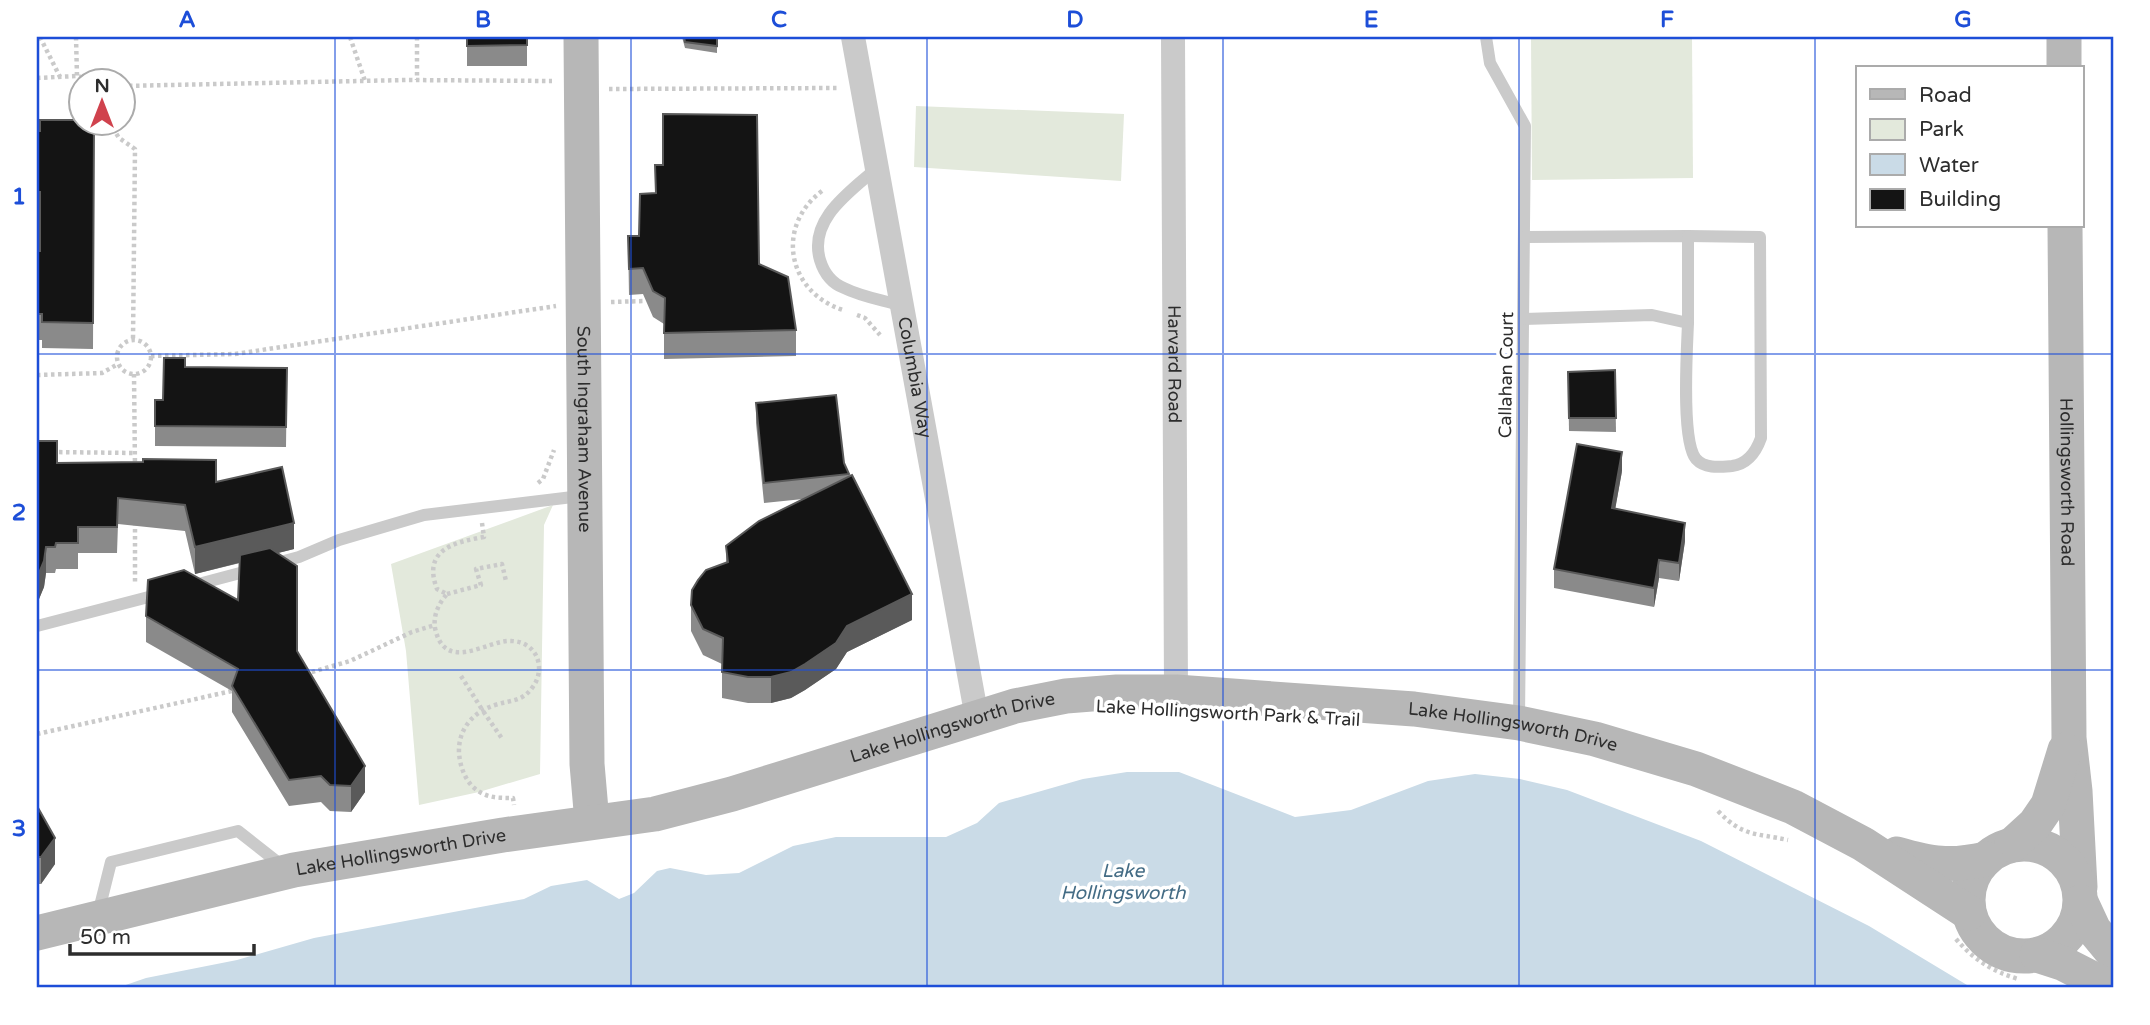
<svg xmlns="http://www.w3.org/2000/svg" width="2150" height="1025" font-family="'Varela Round',sans-serif">
  <style>
    .green { fill: #e3e9dc }
    .water { fill: #cadbe7 }
    .lines { fill: none; stroke-linecap: round; stroke-linejoin: round }
    .path { stroke: #cacaca; stroke-width: 4.5; stroke-dasharray: 3.5 3.5; stroke-linecap: butt }
    .lane { stroke: #cacaca; stroke-width: 12 }
    .street { stroke: #cacaca; stroke-width: 24 }
    .secondary { stroke: #b7b7b7; stroke-width: 35 }
    .wall { fill: #8a8a8a }
    .shaded-wall { fill: #5a5a5a }
    .building { fill: #141414; stroke: #5a5a5a; stroke-width: 2 }
    .grid { fill: none; stroke: #1d4ed8; stroke-width: 2; stroke-opacity: 0.55 }
    .labels { text-anchor: middle; stroke-width: 7; stroke-linejoin: round; paint-order: stroke }
    .street-label { font-size: 18px; fill: #2d2d2d; stroke: #fff }
    .water-label { font-size: 19px; font-style: italic; fill: #446c85; stroke: #fff }
    .neatline { fill: none; stroke: #1d4ed8; stroke-width: 2.5 }
    .grid-label { font-size: 23px; text-anchor: middle; font-weight: bold; fill: #1d4ed8 }
  </style>
  <rect width="100%" height="100%" fill="#fff"/>
  <g class="green">
    <polygon points="1531,37 1692,37 1693,178 1532,180"/>
    <polygon points="916,106 1124,114 1121,181 914,167"/>
    <polygon points="553,505 544,525 540,774 479,792 419,805 406,651 391,564"/>
  </g>
  <polygon class="water" points="1127,772 1179,772 1295,817 1351,810 1428,781 1475,774 1520,779 1567,790 1701,841 1869,926 1972,988 117,988 146,978 237,960 314,938 524,899 551,886 587,880 619,899 634,893 657,871 670,868 706,875 739,873 793,846 836,837 946,837 977,823 999,803 1083,779"/>
  <g class="lines">
    <g class="path">
      <polyline points="40,37 60,77"/>
      <polyline points="76,37 77,76"/>
      <polyline points="350,37 365,81"/>
      <polyline points="417,37 417,80"/>
      <polyline points="37,78 77,76 93,80"/>
      <polyline points="122,86 407,80 552,81"/>
      <polyline points="609,89 837,88"/>
      <polyline points="109,122 119,138 135,149 133,339"/>
      <path d="M822 191C775 226 787 292 843 310"/>
      <polyline points="611,302 646,301"/>
      <polyline points="857,315 865,318 880,335"/>
      <circle cx="134" cy="357" r="17"/>
      <polyline points="151,356 235,354 556,306"/>
      <polyline points="134,374 135,468"/>
      <polyline points="37,375 102,373 118,364"/>
      <polyline points="52,452 135,453"/>
      <polyline points="538,483 543,479 554,450"/>
      <polyline points="135,522 135,583"/>
      <path d="M482 523 484 537C454 542 422 550 437 589L447 594C439 603 433 615 435 628 445 675 488 639 512 641 537 642 547 669 532 688 522 702 510 700 495 705 473 712 458 729 459 753 460 765 464 778 473 787 485 798 497 798 513 798L514 805"/>
      <polyline points="447,594 481,585 476,569 502,564 506,581"/>
      <polyline points="305,674 350,661 412,632 435,625"/>
      <polyline points="461,676 483,711 503,740"/>
      <polyline points="37,734 232,691"/>
      <path d="M1718 811C1743 837 1756 833 1788 840"/>
      <path d="M1956 939C1974 960 1992 971 2018 979"/>
    </g>
    <g class="lane">
      <polyline points="1486,37 1490,63 1525,126 1519,720"/>
      <path d="M877 168C851 191 808 219 820 260 824 273 831 283 844 288 862 297 883 300 902 306"/>
      <polyline points="1525,237 1688,236 1688,323"/>
      <path d="M1524 319 1652 315 1688 323C1687 349 1681 441 1696 459 1705 469 1720 467 1732 466 1748 464 1756 452 1761 438L1760 237 1688 236"/>
      <polyline points="273,564 299,557 339,540 424,515 581,496"/>
      <polyline points="191,586 255,569"/>
      <polyline points="37,626 164,593"/>
      <polyline points="98,914 111,862 238,831 285,868"/>
    </g>
    <g class="street">
      <path id="s1" d="M853 37 977 718"/>
      <path id="s2" d="M1173 37 1176 692"/>
    </g>
    <g class="secondary">
      <path id="s3" d="M581 37 587 764 592 822"/>
      <polyline points="2064,37 2064,68"/>
      <path id="s4" d="M2065 226 2069 738 2075 791 2080 887"/>
      <circle cx="2024" cy="900" r="56"/>
      <polyline points="2012,845 2035,824 2048,805 2065,750"/>
      <path d="M1897 854C1932 864 1949 867 1986 859"/>
      <polyline points="2081,902 2094,930 2113,953"/>
      <path id="s5" d="M37 933 294 870 503 835 655 814 732 794 1015 706 1066 696 1117 692H1176L1414 709 1519 723 1595 739 1696 769 1793 807 1863 844 1969 913"/>
      <polyline points="2037,955 2062,963 2111,988"/>
    </g>
  </g>
  <g class="wall">
    <rect x="467" y="37" width="60" height="29"/>
    <polygon points="682,37 717,37 717,53 685,48"/>
    <polygon points="94,122 93,349 42,348 42,340 37,340 37,251 40,251 40,218 37,218 37,131"/>
    <polygon points="628,236 759,264 796,330 796,356 664,359 664,324 653,317 643,294 629,295"/>
    <polygon points="185,367 287,368 286,447 155,446 155,400 163,400"/>
    <polygon points="1615,370 1616,432 1569,431 1568,372"/>
    <polygon points="756,403 844,463 912,620 847,652 836,669 805,690 791,698 771,703 748,703 722,698 722,664 703,655 691,631 691,605 726,562 726,546 803,499 764,503 756,423"/>
    <polygon points="37,441 57,463 216,482 294,549 278,553 297,651 365,792 351,812 330,811 321,802 289,806 232,712 232,691 146,642 146,616 238,600 240,563 195,574 185,531 118,524 117,553 78,553 78,569 56,569 55,573 46,573 44,587 39,599 37,600"/>
    <polygon points="1622,471 1615,509 1685,541 1679,581 1659,578 1654,607 1554,588 1554,569"/>
    <polygon points="37,806 55,864 41,884 37,884"/>
  </g>
  <g class="shaded-wall">
    <polygon points="1622,452 1622,471 1612,527 1612,508"/>
    <polygon points="294,523 294,549 195,574 195,547"/>
    <polygon points="1685,523 1685,541 1679,581 1679,563"/>
    <polygon points="46,547 46,573 44,587 39,599 37,600 37,574"/>
    <polygon points="1659,560 1659,578 1654,607 1654,588"/>
    <polygon points="912,594 912,620 847,652 836,669 805,690 791,698 771,703 771,677 847,626"/>
    <polygon points="365,766 365,792 351,812 351,786"/>
    <polygon points="55,838 55,864 41,884 41,857"/>
  </g>
  <g class="building">
    <polygon points="467,37 527,37 527,45 467,46"/>
    <polygon points="684,37 717,37 717,46 685,42"/>
    <polygon points="663,114 757,115 759,264 788,277 796,330 664,333 665,298 653,291 643,268 629,269 628,236 639,236 640,194 656,193 655,165 663,165"/>
    <polygon points="40,120 80,120 80,122 94,122 93,323 42,322 42,314 37,314 37,251 40,251 40,192 37,192 37,131 40,131"/>
    <polygon points="164,358 185,358 185,367 287,368 286,427 155,426 155,400 163,400"/>
    <polygon points="1615,370 1616,418 1569,418 1568,372"/>
    <polygon points="836,395 844,463 849,474 764,483 756,403"/>
    <polygon points="37,441 57,441 57,463 143,462 143,459 216,460 216,482 282,467 294,523 195,547 185,505 118,498 117,527 78,527 78,543 56,543 55,547 46,547 44,561 39,573 37,574"/>
    <polygon points="1577,444 1622,452 1612,508 1685,523 1679,563 1659,560 1654,588 1554,569"/>
    <polygon points="852,475 912,594 847,626 836,643 805,664 791,672 771,677 748,677 722,672 723,638 703,629 691,605 692,590 698,580 706,570 728,562 726,546 759,521"/>
    <polygon points="270,548 297,566 297,651 365,766 351,786 330,785 321,776 289,780 232,686 238,669 146,616 148,580 184,570 238,600 240,555"/>
    <polygon points="37,806 55,838 41,857 37,857"/>
  </g>
  <path class="grid" d="M335 37V988M631 37V988M927 37V988M1223 37V988M1519 37V988M1815 37V988M37 354H2113M37 670H2113"/>
  <g class="labels">
    <g class="street-label">
      <text dy="6" stroke="none"><textPath href="#s2" startOffset="327">Harvard Road</textPath></text>
      <text transform="translate(1506 375) rotate(-89)" y="6">Callahan Court</text>
      <text dy="6" stroke="none"><textPath href="#s1" startOffset="346">Columbia Way</textPath></text>
      <text dy="6" stroke="none"><textPath href="#s3" startOffset="392">South Ingraham Avenue</textPath></text>
      <text dy="6" stroke="none"><textPath href="#s4" startOffset="256">Hollingsworth Road</textPath></text>
      <text transform="translate(1228 713) rotate(3)" y="6">Lake Hollingsworth Park &amp; Trail</text>
      <text dy="6" stroke="none"><textPath href="#s5" startOffset="1507">Lake Hollingsworth Drive</textPath></text>
      <text dy="6" stroke="none"><textPath href="#s5" startOffset="940">Lake Hollingsworth Drive</textPath></text>
      <text dy="6" stroke="none"><textPath href="#s5" startOffset="373">Lake Hollingsworth Drive</textPath></text>
    </g>
    <g class="water-label">
      <text x="1123" y="877">Lake<tspan x="1123" dy="22">Hollingsworth</tspan></text>
    </g>
  </g>
  <rect width="2150" height="1025" fill="none" stroke="#ffffff" stroke-width="77"/>
  <rect x="1856" y="66" width="228" height="161" fill="#ffffff" stroke="#ababab" stroke-width="2"/>
  <rect x="1870" y="89" width="35" height="10" fill="#b7b7b7" stroke="#ababab" stroke-width="2"/>
  <text x="1919" y="102" font-size="21" fill="#2d2d2d">Road</text>
  <rect x="1870" y="119" width="35" height="21" fill="#e3e9dc" stroke="#ababab" stroke-width="2"/>
  <text x="1919" y="136" font-size="21" fill="#2d2d2d">Park</text>
  <rect x="1870" y="154" width="35" height="21" fill="#cadbe7" stroke="#ababab" stroke-width="2"/>
  <text x="1919" y="172" font-size="21" fill="#2d2d2d">Water</text>
  <rect x="1870" y="189" width="35" height="21" fill="#141414" stroke="#ababab" stroke-width="2"/>
  <text x="1919" y="206" font-size="21" fill="#2d2d2d">Building</text>
  <g transform="translate(102 102)"><circle r="33" fill="#ffffff" stroke="#ababab" stroke-width="2"/>
  <path d="M0-5L12 26L0 18L-12 26Z" fill="#d0424d"/>
  <text y="-10" font-size="19" font-weight="bold" text-anchor="middle" fill="#2d2d2d">N</text>
  </g>
  <path d="M70 944v10h184v-10" fill="none" stroke="#2d2d2d" stroke-width="3.5"/>
  <text x="80" y="944" font-size="21" fill="#2d2d2d" stroke="#ffffff" stroke-width="5" paint-order="stroke">50 m</text>
  <rect x="38" y="38" width="2074" height="948" class="neatline"/>
  <g class="grid-label">
    <text x="187" y="27">A</text>
    <text x="483" y="27">B</text>
    <text x="779" y="27">C</text>
    <text x="1075" y="27">D</text>
    <text x="1371" y="27">E</text>
    <text x="1667" y="27">F</text>
    <text x="1963" y="27">G</text>
    <text x="19" y="204">1</text>
    <text x="19" y="520">2</text>
    <text x="19" y="836">3</text>
  </g>
</svg>
